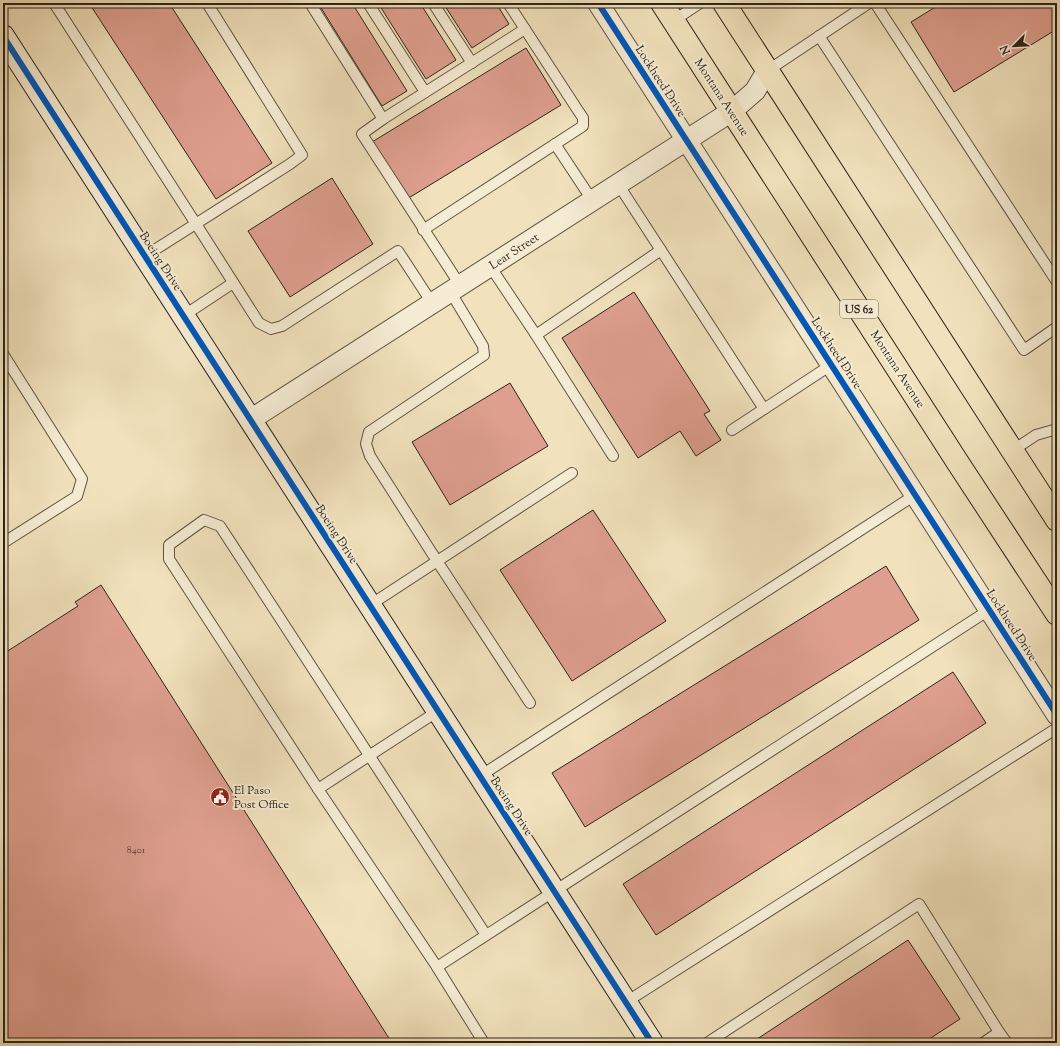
<svg xmlns="http://www.w3.org/2000/svg" width="1060" height="1046" font-family="'Sorts Mill Goudy',serif">
  <style>
    .building { fill: #df9f8f; stroke: #2c2419 }
    .lines { fill: none; stroke-linecap: round; stroke-linejoin: round }
    .lane-casing { stroke: #5d5442; stroke-width: 12 }
    .street-casing { stroke: #5d5442; stroke-width: 22 }
    .secondary-casing { stroke: #2c2419; stroke-width: 24 }
    .highway-casing { stroke: #2c2419; stroke-width: 24 }
    .lane { stroke: #f6ecd4; stroke-width: 10 }
    .street { stroke: #f6ecd4; stroke-width: 20 }
    .secondary { stroke: #f6ecd4; stroke-width: 22 }
    .highway { stroke: #f1e2bd; stroke-width: 22 }
    .cycleway-casing { stroke: #f6ecd4; stroke-width: 8 }
    .cycleway { stroke: #0057b8; stroke-width: 6 }
    .labels { text-anchor: middle; stroke-width: 4; stroke-linejoin: round; paint-order: stroke }
    .number-label { font-size: 10px; fill: #594336 }
    .shield { fill: #f6ecd4; stroke: #696051; stroke-width: 1 }
    .shield-label { font-size: 11px; font-weight: bold; fill: #2c2419 }
    .street-label { font-size: 12px; fill: #2c2419; stroke: #f6ecd4 }
    .poi-label { font-size: 12px; fill: #2c2419; stroke: #f6ecd4; text-anchor: start }
  </style>
  <rect width="100%" height="100%" fill="#f1e2bd"/>
  <filter id="stains"><feTurbulence type="fractalNoise" baseFrequency=".005" numOctaves="4"/><feColorMatrix values="0 0 0 0 .2 0 0 0 0 .09 0 0 0 0 .02 0 0 0 .5 -.17"/></filter>
  <radialGradient id="worn" r=".72"><stop offset=".6" stop-color="#630" stop-opacity="0"/><stop offset="1" stop-color="#630" stop-opacity=".3"/></radialGradient>
  <g class="building">
    <polygon points="89,3 169,3 272,163 216,199"/>
    <polygon points="318,3 352,3 407,91 382,106"/>
    <polygon points="378,3 420,3 456,60 426,79"/>
    <polygon points="443,3 496,3 509,24 472,48"/>
    <polygon points="942,3 1057,3 1057,29 954,92 911,22"/>
    <polygon points="526,48 561,105 407,199 372,142"/>
    <polygon points="332,178 373,244 290,297 248,231"/>
    <polygon points="634,292 710,411 704,414 721,440 696,456 680,431 638,458 562,338"/>
    <polygon points="510,383 548,446 450,505 412,442"/>
    <polygon points="593,510 666,621 572,681 500,570"/>
    <polygon points="886,566 919,620 585,827 552,773"/>
    <polygon points="101,585 392,1043 3,1043 3,654 78,606 75,602"/>
    <polygon points="953,672 986,723 656,935 623,884"/>
    <polygon points="908,940 960,1019 923,1043 751,1043"/>
  </g>
  <g class="lines">
    <defs>
      <g id="lane">
        <polyline points="54,3 196,224 259,323 271,329 282,326 398,251 432,303"/>
        <polyline points="310,3 383,119 362,134 460,285"/>
        <polyline points="368,3 425,92"/>
        <polyline points="433,3 472,63"/>
        <polyline points="875,3 1057,282"/>
        <polyline points="673,21 700,3"/>
        <polyline points="819,36 1024,350 1057,327"/>
        <polyline points="767,71 869,3"/>
        <polyline points="383,119 525,29"/>
        <polyline points="555,144 592,200"/>
        <polyline points="618,184 764,409 831,365"/>
        <polyline points="423,230 583,126 583,118 577,109 508,3"/>
        <polyline points="145,256 290,164 302,155 207,3"/>
        <polyline points="490,266 536,335 661,250"/>
        <polyline points="450,291 483,346 484,355 369,432 366,444 370,456 437,561 530,703"/>
        <polyline points="183,316 233,283"/>
        <polyline points="536,335 613,456"/>
        <polyline points="3,354 82,479 77,496 3,543"/>
        <polyline points="732,430 764,409"/>
        <polyline points="1012,451 1036,435 1057,429"/>
        <polyline points="370,605 572,473"/>
        <polyline points="480,776 915,495"/>
        <polyline points="318,789 438,711"/>
        <polyline points="437,967 989,610"/>
        <polyline points="626,1002 1057,728"/>
        <polyline points="999,1032 1007,1043"/>
        <polyline points="484,1043 437,967 318,789 169,559 169,545 204,520 220,526 486,935"/>
        <polyline points="707,1043 919,904 999,1032 983,1043"/>
      </g>
      <g id="street">
        <polyline points="598,3 1057,715"/>
        <polyline points="250,420 732,111 755,91 767,71"/>
      </g>
      <polyline id="secondary" points="3,36 652,1043"/>
      <g id="highway">
        <polyline points="662,3 960,466 1057,614"/>
        <polyline points="724,3 1057,520"/>
      </g>
    </defs>
    <use href="#lane" class="lane-casing"/>
    <use href="#street" class="street-casing"/>
    <use href="#secondary" class="secondary-casing"/>
    <use href="#highway" class="highway-casing"/>
    <use href="#lane" class="lane"/>
    <use href="#street" class="street"/>
    <use href="#secondary" class="secondary"/>
    <use href="#highway" class="highway"/>
    <defs>
      <g id="cycleway">
        <polyline points="598,3 1057,715"/>
        <polyline points="3,36 652,1043"/>
      </g>
    </defs>
    <use href="#cycleway" class="cycleway-casing"/>
    <use href="#cycleway" class="cycleway"/>
  </g>
  <defs>
    <symbol id="civic-disc" viewBox="-11 -11 22 22"><circle r="9.5" fill="#8f2418" stroke="#f6ecd4"/><path d="M-.6-6.5H3V-4.5H.6V-3L4-1V1h2V6H-6V1h2V-1L-.6-3ZM-1.2 2.5V6h2.4V2.5Z" fill="#fff"/></symbol>
  </defs>
  <g fill-rule="evenodd">
    <use href="#civic-disc" x="209" y="786" width="22" height="22"/>
  </g>
  <g class="labels">
    <g class="number-label">
      <text x="136" y="853">8401</text>
    </g>
    <rect class="shield" x="840" y="300" width="38" height="18" rx="3"/>
    <g class="shield-label">
      <text x="859" y="313">US 62</text>
    </g>
    <g class="street-label">
      <text transform="translate(661 81) rotate(57)" y="4">Lockheed Drive</text>
      <text transform="translate(722 97) rotate(57)" y="4">Montana Avenue</text>
      <text transform="translate(514 251) rotate(-33)" y="4">Lear Street</text>
      <text transform="translate(161 261) rotate(57)" y="4">Boeing Drive</text>
      <text transform="translate(837 353) rotate(57)" y="4">Lockheed Drive</text>
      <text transform="translate(898 369) rotate(57)" y="4">Montana Avenue</text>
      <text transform="translate(337 534) rotate(57)" y="4">Boeing Drive</text>
      <text transform="translate(1012 625) rotate(57)" y="4">Lockheed Drive</text>
      <text transform="translate(512 806) rotate(57)" y="4">Boeing Drive</text>
    </g>
    <g class="poi-label">
      <text x="234" y="794">El Paso<tspan x="234" dy="14">Post Office</tspan></text>
    </g>
  </g>
  <rect width="1060" height="1046" fill="none" stroke="#f1e2bd" stroke-width="16"/>
  <rect x="4" y="4" width="1052" height="1038" fill="none" stroke="#2c2419" stroke-width="2"/>
  <rect x="8" y="8" width="1044" height="1030" fill="none" stroke="#2c2419"/>
  <g transform="translate(1014 46) rotate(246)" stroke="#f6ecd4" stroke-width="3" paint-order="stroke">
  <path d="M0-3L7 15L0 10L-7 15Z" fill="#2c2419"/>
  <text y="-6" font-size="11" font-weight="bold" text-anchor="middle" fill="#2c2419">N</text>
  </g>
  <rect width="100%" height="100%" filter="url(#stains)"/>
  <rect width="100%" height="100%" fill="url(#worn)"/>
</svg>
